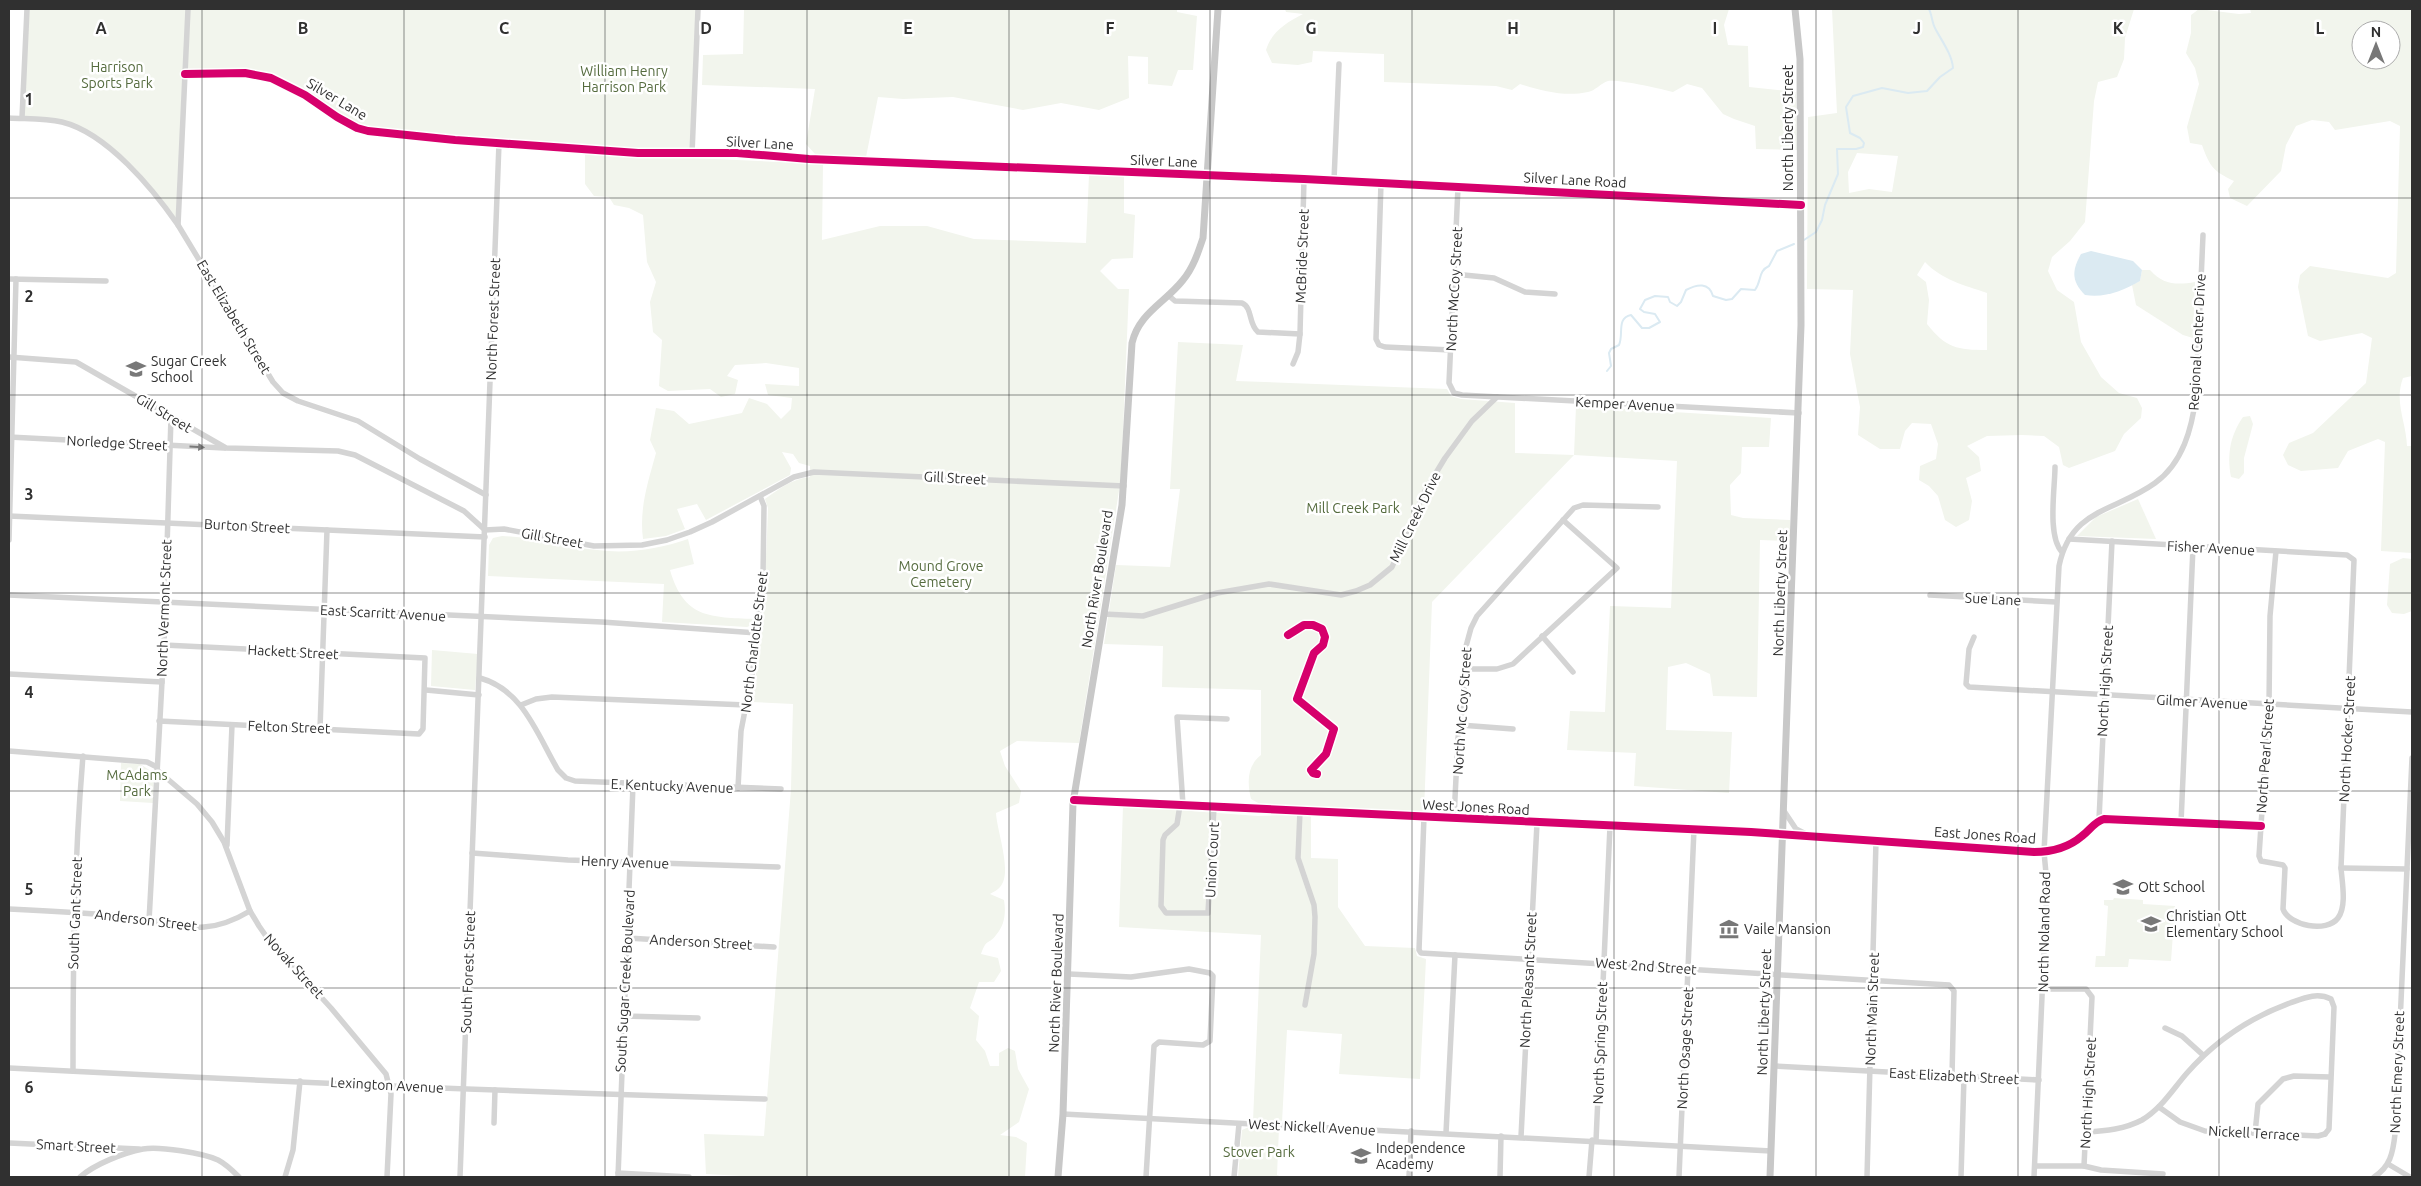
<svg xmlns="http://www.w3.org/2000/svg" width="2421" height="1186" font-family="Ubuntu,sans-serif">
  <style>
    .green { fill: #f2f5ed; fill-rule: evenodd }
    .water { fill: #dbeaf2 }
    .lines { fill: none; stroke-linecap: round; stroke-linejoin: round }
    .stream { stroke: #dbeaf2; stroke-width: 2 }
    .minor { stroke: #d4d4d4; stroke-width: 5.5 }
    .major { stroke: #c8c8c8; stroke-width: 7 }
    .cycleway-casing { stroke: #fff; stroke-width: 11 }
    .cycleway { stroke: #d6006c; stroke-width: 8 }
    .oneway { fill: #7a7a7a }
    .grid { fill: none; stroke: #303030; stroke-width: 1; stroke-opacity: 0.55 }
    .labels { text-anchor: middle; stroke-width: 5; stroke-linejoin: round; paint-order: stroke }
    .park-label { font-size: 14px; fill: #556b3e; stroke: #fff }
    .street-label { font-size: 14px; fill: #303030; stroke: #fff }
    .poi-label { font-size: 14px; fill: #303030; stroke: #fff; text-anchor: start }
    .grid-label { font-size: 16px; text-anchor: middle; font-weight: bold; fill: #303030; stroke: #fff; stroke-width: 5; stroke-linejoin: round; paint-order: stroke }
  </style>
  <rect width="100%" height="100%" fill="#fff"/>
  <g class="green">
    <path d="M27 9H698L692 154 499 143 357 128 305 95 258 74H185L178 225C146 187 113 140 65 123 52 118 35 120 22 118Z"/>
    <polygon points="744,9 1177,9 1177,12 1197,16 1193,70 1178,70 1172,86 1148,84 1148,57 1128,56 1129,98 1099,110 1061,103 1023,110 953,97 903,99 878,97 866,157 815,154 806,144 815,89 702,85 703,55 743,54"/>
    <path d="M1285 9H1729L1724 25 1728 45 1748 46 1749 87 1796 92 1797 150 1756 149 1755 126 1734 119 1723 114 1702 88 1687 84 1673 92C1662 89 1618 79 1608 81 1601 83 1595 91 1588 92 1565 97 1542 91 1520 84L1512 90 1496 86 1384 82V54L1313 51 1312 62 1298 65 1272 63 1266 50C1272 31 1286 23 1303 14L1286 12Z"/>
    <path d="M1832 9H2134L2125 38 2124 59 2117 77 2098 82 2094 101 2085 222 2070 241 2052 257 2048 271 2057 290 2074 302 2081 342 2101 377 2119 393 2137 398 2142 408 2141 418 2124 434 2115 451 2069 468 2063 465 2059 447 2044 436 2022 435 1987 436 1967 446 1979 457 1981 471 1966 478 1972 501 1969 520 1956 527 1945 520 1938 496 1929 486 1919 480 1920 466 1936 459 1938 444 1931 424 1912 423 1905 431 1900 449H1880L1858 435 1860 407 1850 354 1853 290 1807 289 1808 117 1837 113ZM1857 153 1898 156 1892 192 1869 189 1849 193 1848 172ZM1925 262C1942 280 1964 285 1987 293V350C1957 350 1946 348 1927 324L1929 300 1926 282 1917 275Z"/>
    <path d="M2199 9 2239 14 2251 13 2250 9H2412V376L2403 378C2394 402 2406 421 2407 446H2412V553L2381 551 2385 442 2378 439 2348 451 2338 468 2301 471 2288 465 2283 455 2289 443 2313 433 2366 383 2372 338 2362 333 2320 341 2308 336 2298 287 2300 275 2310 266 2388 278 2396 273 2400 126 2390 121 2335 130 2329 122 2312 120 2296 126 2286 145 2281 171 2247 206 2230 198 2228 189 2234 181C2213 171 2210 167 2202 145L2190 143 2187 127 2199 84 2195 68 2186 53 2191 33V15ZM2361 30H2391V60H2361Z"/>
    <path d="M585 153 823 164 822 240 880 226H927L974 239 1086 243 1089 175H1124V213L1135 215 1133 258 1112 259 1100 271 1118 289H1129L1121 478 1079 743 1017 741 1000 751 1005 766 1021 791 1019 803 996 813C997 832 1013 873 1000 887 998 890 993 892 990 894L1004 900C1006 912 1005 925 996 935 989 945 987 937 981 954L998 958 1001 971 994 982H979L970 1008 979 1016 976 1040 985 1051 990 1066H999V1053L1008 1048 1015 1051 1018 1069 1029 1089 1019 1122 1000 1135 1016 1137 1027 1143 1025 1177H759L706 1174 704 1134 764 1136 791 789 793 704 752 702C762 638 766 574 768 508L765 499C779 489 791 479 810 477V466L799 463 793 454 782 452 791 468 790 475 706 520 697 504 677 509 685 529 666 536 643 539C639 509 648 482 656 453L650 440 656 408 674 411 689 424 742 413 749 398 767 404 781 419 791 409 792 398 768 395 765 384 799 386V368L766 363 735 365 727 376 738 380 735 394 721 397 710 389 668 391 659 386 662 340 653 332 650 302 656 282 647 262 643 215 629 208 614 205 609 197 594 196 585 184Z"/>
    <path d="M2142 270H2150C2163 285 2177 285 2195 282L2193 338 2183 335 2136 305 2132 285 2140 281Z"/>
    <path d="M1178 342 1243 345 1236 381 1447 389 1451 396 1461 399 1515 403V453L1574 455 1576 406 1771 418 1769 447H1742L1741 473 1730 485 1731 515 1743 518 1790 520V541L1760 540 1757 697 1713 696 1710 674 1686 663 1668 667 1666 730 1732 732 1729 793 1634 786 1636 753 1567 750 1570 711 1605 712 1610 606 1671 608 1677 461 1574 455 1432 602 1424 812 1260 804 1251 799C1247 782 1247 766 1261 755V690L1162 687 1163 646 1104 644 1116 565 1170 567 1180 489H1170Z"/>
    <path d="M2250 416 2253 424 2244 458V473L2239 479 2231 477C2227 454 2230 436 2243 417Z"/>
    <polygon points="2138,499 2156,539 2077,536 2096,517"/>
    <path d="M502 536C534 537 565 547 597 550 628 554 659 549 688 539L694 564 670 570C684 619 711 617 754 619L752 625 747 627 662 622 664 584 488 576 489 545 493 538Z"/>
    <polygon points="2403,558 2412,559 2412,611 2404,614 2392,613 2387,605 2390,564"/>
    <polygon points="432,650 478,654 475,690 431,686"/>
    <polygon points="121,763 140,764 154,773 153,803 120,801"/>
    <polygon points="1123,806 1258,816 1311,814 1311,858 1338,859 1338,907 1365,946 1415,948 1417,956 1426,959 1420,1079 1339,1074 1342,1034 1287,1030 1282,1122 1253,1121 1261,935 1119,927"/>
    <polygon points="2114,898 2143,900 2143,904 2175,906 2171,961 2129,959 2128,967 2095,967 2096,956 2105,956 2108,906 2104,905 2104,900 2113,900"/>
    <polygon points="1249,1127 1279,1128 1277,1175 1282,1177 1238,1177 1242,1130"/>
  </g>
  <path class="water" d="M2091 251 2133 261 2142 270 2140 281C2123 291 2105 298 2085 295 2071 281 2072 270 2081 254Z"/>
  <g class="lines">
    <g class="stream">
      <path d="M1804 240 1816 232 1822 220 1825 205 1838 174 1837 149H1856L1863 147 1864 143 1860 138 1850 133 1846 107 1853 96 1882 88 1908 93 1927 91 1940 77 1953 68C1952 54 1941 40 1935 28 1932 23 1932 15 1929 9"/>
      <path d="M1607 371 1611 366 1609 353 1611 349 1619 345C1624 334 1616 318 1631 315L1642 328H1649L1660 322 1655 314 1644 312 1640 309 1645 300 1655 296 1668 297 1670 302 1677 306 1681 302 1686 290C1697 284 1709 282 1713 296L1726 300 1732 299 1741 289 1755 290C1762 280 1758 271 1769 266L1777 251 1794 244"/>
    </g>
    <g class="minor">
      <polyline points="185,74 245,73 271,78 305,95 337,117 357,128 368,131 455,140 638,153 737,153 809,159 1304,179 1801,205"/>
      <path d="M9 118C26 119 45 118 62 122 107 133 153 189 178 225L273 382 283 393 298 401 358 421 420 459 486 495"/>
      <polyline points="22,118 27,9"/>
      <polyline points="692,154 698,9"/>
      <polyline points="1334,180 1339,64"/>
      <polyline points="1381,183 1376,339 1379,345 1385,347 1451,350"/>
      <polyline points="1458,187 1449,383 1454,393 1462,395 1799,413"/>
      <polyline points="178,225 188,9"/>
      <polyline points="1454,274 1494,278 1525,292 1555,294"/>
      <polyline points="9,279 106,281"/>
      <path d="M1168 295 1175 301 1242 303C1253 308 1248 324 1258 332L1300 334"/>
      <polyline points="9,357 76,362 226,448 338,451 355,455 464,511 485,530 504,529 594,546 642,545 667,540 690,532 712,522 794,477 814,472 1124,486"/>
      <polyline points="1293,364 1298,352 1300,334 1304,179"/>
      <polyline points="9,437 224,448"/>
      <path d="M2055 467C2055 488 2047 536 2062 552"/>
      <polyline points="9,516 485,537"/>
      <path d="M2069 539 2347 555 2354 560 2341 868C2342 882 2347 906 2338 918 2327 933 2289 926 2283 909L2285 868 2283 865 2261 861 2259 856 2269 705 2270 616 2276 551"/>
      <polyline points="9,540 16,279"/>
      <polyline points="9,595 602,622 757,633"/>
      <polyline points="1930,595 2056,602"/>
      <polyline points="1104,614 1143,616 1217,593 1269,584 1341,595 1356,591 1370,585 1392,567 1425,491 1445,458 1472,421 1497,397"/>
      <polyline points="1542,636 1573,672"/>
      <polyline points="1974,637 1969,649 1966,684 1969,687 2412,712"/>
      <polyline points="1465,669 1497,669 1513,664 1617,568 1563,520"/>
      <polyline points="9,674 162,682"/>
      <path d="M480 678C523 690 537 734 558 770L566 778 575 781 781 789"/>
      <polyline points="426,690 479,695"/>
      <polyline points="521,705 536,699 552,697 746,705"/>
      <polyline points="159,721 419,734 423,729 425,658 164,645"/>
      <polyline points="1460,725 1513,729"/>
      <polyline points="320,729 327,530"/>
      <polyline points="9,751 147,762 157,767"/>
      <polyline points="157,770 197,804 212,822 224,842 250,911 259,926 268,939 331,1008 386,1074 391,1094 387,1177"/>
      <polyline points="738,788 741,731 753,669 763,577 764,506 760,496"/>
      <path d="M1074 800 1751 832 2034 852C2051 852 2068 848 2082 836 2090 830 2094 822 2104 819L2261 826"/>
      <polyline points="1180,805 1177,824 1165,835 1163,840 1161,906 1166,913 1208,913 1214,807"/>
      <polyline points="1183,805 1177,717 1227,719"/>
      <polyline points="1300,811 1298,858 1314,905 1315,917 1314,954 1305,1005"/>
      <polyline points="1784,811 1796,829 1808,835"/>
      <polyline points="1424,817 1419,950 1421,953 1949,985 1954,991 1952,1076"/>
      <polyline points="1454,818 1458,738 1464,699 1465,650 1471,628 1477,616 1574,508 1583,505 1658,507"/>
      <polyline points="2099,820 2112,541"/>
      <polyline points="2181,823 2193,547"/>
      <polyline points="227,845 232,725"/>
      <polyline points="472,853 568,860 778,867"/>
      <polyline points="2341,868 2407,869"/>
      <path d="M9 909C50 911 91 913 131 917 156 920 179 929 204 927 221 926 235 920 250 911"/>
      <polyline points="149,921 164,645 171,417"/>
      <polyline points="628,938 774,947"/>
      <polyline points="1069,974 1131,977 1189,969 1210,973 1213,976 1210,1041 1203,1045 1159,1042 1154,1046 1146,1177"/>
      <polyline points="2042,989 2086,989 2092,997 2084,1166"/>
      <polyline points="624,1016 698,1018"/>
      <polyline points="2165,1028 2182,1036 2203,1055"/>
      <polyline points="1775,1066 2039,1080"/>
      <path d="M9 1068C261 1081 513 1092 765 1099"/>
      <path d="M73 1071C73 966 74 861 83 756"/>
      <polyline points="2159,1107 2180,1122 2205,1131 2318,1136 2325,1134"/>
      <polyline points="1063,1114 1771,1151"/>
      <polyline points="494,1123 495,1090"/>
      <path d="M2086 1132C2106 1131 2125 1129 2142 1120 2161 1109 2173 1089 2187 1073 2216 1040 2249 1018 2290 1003 2304 998 2317 992 2331 999L2334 1007 2329 1129 2325 1134"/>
      <polyline points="1446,1133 1455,955"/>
      <polyline points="2255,1133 2258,1104 2283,1079 2294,1076 2330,1077"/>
      <polyline points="1521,1137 1537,823"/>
      <polyline points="1596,1141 1610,826"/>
      <polyline points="9,1143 139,1149"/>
      <polyline points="2388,1164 2410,1177"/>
      <polyline points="2035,1166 2084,1166 2101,1170 2163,1174"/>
      <polyline points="618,1173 689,1177"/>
      <path d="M80 1177C95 1164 123 1153 143 1149 159 1146 203 1153 218 1160 226 1164 233 1171 239 1177"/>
      <polyline points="285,1177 293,1150 300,1081"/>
      <polyline points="460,1177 499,143"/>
      <polyline points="618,1177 633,785"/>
      <polyline points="1234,1177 1239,1124"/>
      <polyline points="1409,1177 1411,1131"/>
      <polyline points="1500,1177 1501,1136"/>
      <polyline points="1589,1177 1592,1140"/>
      <polyline points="1679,1177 1694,829"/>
      <polyline points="1867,1177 1876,841"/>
      <polyline points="1961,1177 1964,1077"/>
      <path d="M2034 1177 2047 884 2044 852 2059 566C2071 508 2115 512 2155 483 2183 463 2192 428 2196 396L2203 235"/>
      <path d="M2374 1177C2390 1167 2393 1153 2395 1134L2412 758"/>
    </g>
    <g class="major">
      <path d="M1058 1177 1063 1114 1073 803 1122 505 1132 343C1139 313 1165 303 1183 280 1193 268 1198 253 1203 238L1218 9"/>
      <polyline points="1770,1177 1801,325 1800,59 1795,9"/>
    </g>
    <defs>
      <g id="cycleway">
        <polyline points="185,74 245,73 271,78 305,95 337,117 357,128 368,131 455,140 638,153 737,153 809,159 1304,179 1801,205"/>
        <polyline points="1288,635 1304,625 1313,625 1322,629 1325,637 1323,645 1314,653 1297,699 1334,729 1326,754 1311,770 1313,773 1317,774"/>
        <path d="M1074 800 1751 832 2034 852C2051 852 2068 848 2082 836 2090 830 2094 822 2104 819L2261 826"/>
      </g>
    </defs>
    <use href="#cycleway" class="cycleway-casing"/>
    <use href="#cycleway" class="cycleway"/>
  </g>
  <defs><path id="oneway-solid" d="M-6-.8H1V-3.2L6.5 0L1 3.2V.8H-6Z" transform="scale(1.25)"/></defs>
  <use class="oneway" href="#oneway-solid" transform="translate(197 447) rotate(3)"/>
  <path class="grid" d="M202 9V1177M404 9V1177M605 9V1177M807 9V1177M1009 9V1177M1210 9V1177M1412 9V1177M1614 9V1177M1816 9V1177M2018 9V1177M2219 9V1177M9 198H2412M9 395H2412M9 593H2412M9 791H2412M9 988H2412"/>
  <defs>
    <symbol id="school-bare" viewBox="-9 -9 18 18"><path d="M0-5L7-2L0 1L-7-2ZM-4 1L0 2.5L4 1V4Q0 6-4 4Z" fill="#787878" stroke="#fff" stroke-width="2.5" paint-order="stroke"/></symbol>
    <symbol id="museum-bare" viewBox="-9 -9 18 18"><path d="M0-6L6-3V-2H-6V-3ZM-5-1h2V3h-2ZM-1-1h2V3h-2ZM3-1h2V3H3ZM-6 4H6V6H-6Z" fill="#787878" stroke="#fff" stroke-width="2.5" paint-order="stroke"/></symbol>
  </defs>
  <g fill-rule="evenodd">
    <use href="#school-bare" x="122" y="355" width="28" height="28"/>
    <use href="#school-bare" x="2109" y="873" width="28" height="28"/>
    <use href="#school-bare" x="2137" y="910" width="28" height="28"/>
    <use href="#museum-bare" x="1715" y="915" width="28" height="28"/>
    <use href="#school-bare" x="1347" y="1142" width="28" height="28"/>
  </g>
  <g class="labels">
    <g class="park-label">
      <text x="117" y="72">Harrison<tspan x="117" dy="16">Sports Park</tspan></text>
      <text x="624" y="76">William Henry<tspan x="624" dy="16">Harrison Park</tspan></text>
      <text x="1353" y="513">Mill Creek Park</text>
      <text x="941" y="571">Mound Grove<tspan x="941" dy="16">Cemetery</tspan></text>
      <text x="137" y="780">McAdams<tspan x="137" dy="16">Park</tspan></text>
      <text x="1259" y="1157">Stover Park</text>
    </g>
    <g class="street-label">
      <text transform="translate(337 99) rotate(31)" y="5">Silver Lane</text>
      <text transform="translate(1788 128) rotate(-90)" y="5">North Liberty Street</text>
      <text transform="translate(760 143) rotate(3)" y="5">Silver Lane</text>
      <text transform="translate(1164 161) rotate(2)" y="5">Silver Lane</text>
      <text transform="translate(1575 180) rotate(3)" y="5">Silver Lane Road</text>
      <text transform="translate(1302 256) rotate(-88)" y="5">McBride Street</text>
      <text transform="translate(1454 289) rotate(-87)" y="5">North McCoy Street</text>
      <text transform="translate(234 317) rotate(59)" y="5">East Elizabeth Street</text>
      <text transform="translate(493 319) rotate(-88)" y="5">North Forest Street</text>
      <text transform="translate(2197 342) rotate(-87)" y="5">Regional Center Drive</text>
      <text transform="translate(1625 404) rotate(3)" y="5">Kemper Avenue</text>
      <text transform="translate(164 413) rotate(31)" y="5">Gill Street</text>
      <text transform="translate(117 443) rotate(3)" y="5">Norledge Street</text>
      <text transform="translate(955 478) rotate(3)" y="5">Gill Street</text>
      <text transform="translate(1415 517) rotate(-64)" y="5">Mill Creek Drive</text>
      <text transform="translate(247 526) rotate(3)" y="5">Burton Street</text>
      <text transform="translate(552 538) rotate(10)" y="5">Gill Street</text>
      <text transform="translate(2211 548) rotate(3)" y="5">Fisher Avenue</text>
      <text transform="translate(1097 579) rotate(-81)" y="5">North River Boulevard</text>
      <text transform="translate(1780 593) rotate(-88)" y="5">North Liberty Street</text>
      <text transform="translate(1993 599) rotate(3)" y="5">Sue Lane</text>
      <text transform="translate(164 608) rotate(-88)" y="5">North Vermont Street</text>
      <text transform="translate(383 613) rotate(3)" y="5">East Scarritt Avenue</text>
      <text transform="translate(754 642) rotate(-83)" y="5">North Charlotte Street</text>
      <text transform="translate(293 652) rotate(3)" y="5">Hackett Street</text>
      <text transform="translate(2105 681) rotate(-87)" y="5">North High Street</text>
      <text transform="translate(2202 702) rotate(3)" y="5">Gilmer Avenue</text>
      <text transform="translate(1462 711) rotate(-86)" y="5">North Mc Coy Street</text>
      <text transform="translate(289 727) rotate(2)" y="5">Felton Street</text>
      <text transform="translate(2347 739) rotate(-87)" y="5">North Hocker Street</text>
      <text transform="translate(2265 756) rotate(-86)" y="5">North Pearl Street</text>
      <text transform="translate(672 786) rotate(2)" y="5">E. Kentucky Avenue</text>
      <text transform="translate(1476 807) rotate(3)" y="5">West Jones Road</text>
      <text transform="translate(1985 835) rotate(4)" y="5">East Jones Road</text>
      <text transform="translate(1212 860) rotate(-87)" y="5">Union Court</text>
      <text transform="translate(625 862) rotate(2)" y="5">Henry Avenue</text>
      <text transform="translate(75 913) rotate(-88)" y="5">South Gant Street</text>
      <text transform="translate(146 920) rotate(7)" y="5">Anderson Street</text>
      <text transform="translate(2044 932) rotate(-89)" y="5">North Noland Road</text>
      <text transform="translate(701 942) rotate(3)" y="5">Anderson Street</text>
      <text transform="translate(294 966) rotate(48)" y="5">Novak Street</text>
      <text transform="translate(1646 966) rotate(4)" y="5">West 2nd Street</text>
      <text transform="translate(468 972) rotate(-88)" y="5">South Forest Street</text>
      <text transform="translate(1528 980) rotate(-87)" y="5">North Pleasant Street</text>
      <text transform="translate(625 981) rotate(-87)" y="5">South Sugar Creek Boulevard</text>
      <text transform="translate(1056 983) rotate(-88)" y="5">North River Boulevard</text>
      <text transform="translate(1872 1009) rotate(-88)" y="5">North Main Street</text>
      <text transform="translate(1764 1012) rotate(-88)" y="5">North Liberty Street</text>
      <text transform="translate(1600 1043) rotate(-88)" y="5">North Spring Street</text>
      <text transform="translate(1685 1048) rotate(-87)" y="5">North Osage Street</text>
      <text transform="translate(2397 1072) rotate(-88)" y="5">North Emery Street</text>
      <text transform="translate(1954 1076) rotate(3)" y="5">East Elizabeth Street</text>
      <text transform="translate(387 1085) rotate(3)" y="5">Lexington Avenue</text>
      <text transform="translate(2088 1093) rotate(-87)" y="5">North High Street</text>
      <text transform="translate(1312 1127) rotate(3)" y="5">West Nickell Avenue</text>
      <text transform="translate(2254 1133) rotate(3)" y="5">Nickell Terrace</text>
      <text transform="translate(76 1146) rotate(3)" y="5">Smart Street</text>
    </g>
    <g class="poi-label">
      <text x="151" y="366">Sugar Creek<tspan x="151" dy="16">School</tspan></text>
      <text x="2138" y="892">Ott School</text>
      <text x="2166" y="921">Christian Ott<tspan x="2166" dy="16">Elementary School</tspan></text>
      <text x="1744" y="934">Vaile Mansion</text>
      <text x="1376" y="1153">Independence<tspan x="1376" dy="16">Academy</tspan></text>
    </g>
  </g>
  <g class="grid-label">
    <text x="101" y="34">A</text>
    <text x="303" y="34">B</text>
    <text x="504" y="34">C</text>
    <text x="706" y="34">D</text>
    <text x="908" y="34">E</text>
    <text x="1110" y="34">F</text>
    <text x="1311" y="34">G</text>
    <text x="1513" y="34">H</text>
    <text x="1715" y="34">I</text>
    <text x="1917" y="34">J</text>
    <text x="2118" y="34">K</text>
    <text x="2320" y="34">L</text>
    <text x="29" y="105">1</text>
    <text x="29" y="302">2</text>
    <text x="29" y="500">3</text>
    <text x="29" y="698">4</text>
    <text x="29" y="895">5</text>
    <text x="29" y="1093">6</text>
  </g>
  <rect width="2421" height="1186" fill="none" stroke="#303030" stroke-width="20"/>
  <g transform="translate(2376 45)"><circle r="24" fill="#ffffff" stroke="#acacac"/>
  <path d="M0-4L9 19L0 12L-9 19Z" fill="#787878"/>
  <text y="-8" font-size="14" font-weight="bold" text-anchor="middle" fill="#303030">N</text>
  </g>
</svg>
